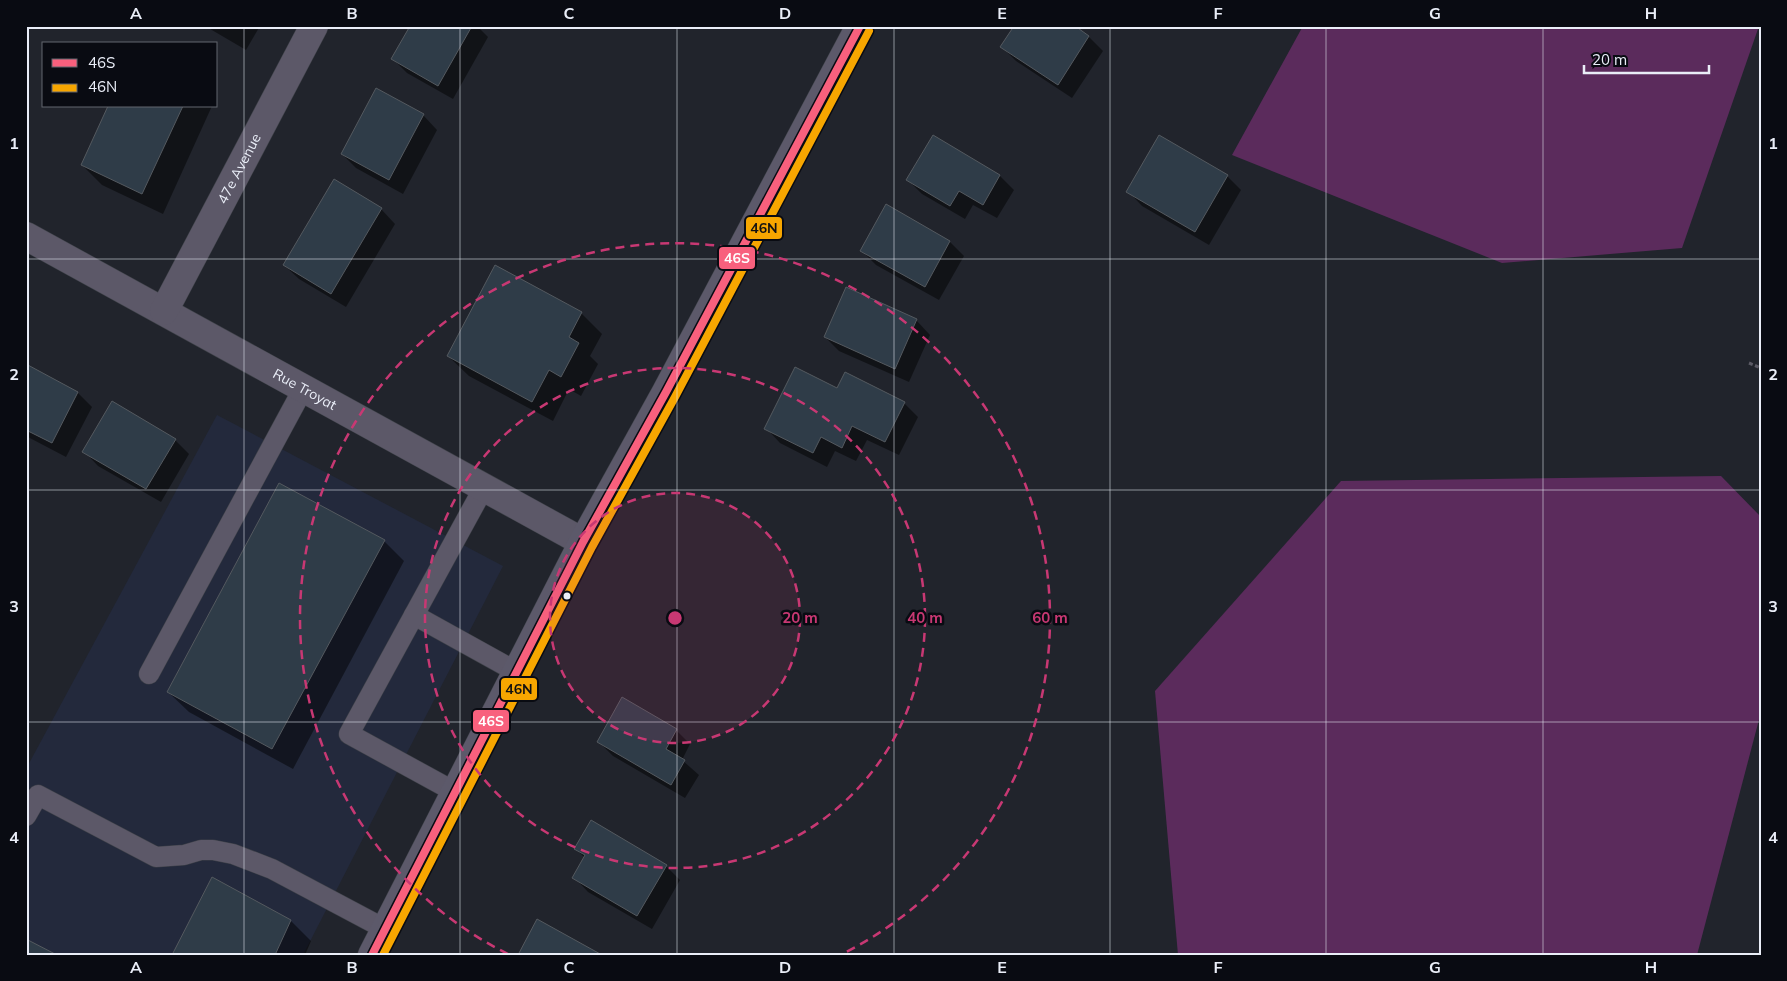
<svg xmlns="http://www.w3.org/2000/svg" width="1787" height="981" font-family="Mulish,sans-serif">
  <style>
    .built { fill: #23293c }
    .forest { fill: #5b2b5c }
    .shadow { fill: #0007 }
    .building { fill: #2f3c48; stroke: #54595f }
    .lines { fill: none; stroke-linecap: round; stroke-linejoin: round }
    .lane-casing { stroke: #3e4148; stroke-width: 21 }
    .street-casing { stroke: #3e4148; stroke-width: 29 }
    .primary-casing { stroke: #3e4148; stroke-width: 29 }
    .path { stroke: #5c5b66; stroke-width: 3; stroke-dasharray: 4 2.5; stroke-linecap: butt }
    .lane { stroke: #5c5868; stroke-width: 20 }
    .street { stroke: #5c5868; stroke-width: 28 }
    .primary { stroke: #5c596a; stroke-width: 28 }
    .bus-1-casing { stroke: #090b12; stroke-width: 11 }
    .bus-2-casing { stroke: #090b12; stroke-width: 11 }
    .bus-1 { stroke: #f8607d; stroke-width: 8 }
    .bus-2 { stroke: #f7a600; stroke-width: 8 }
    .grid { fill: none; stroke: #eaeef8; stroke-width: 1; stroke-opacity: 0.55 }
    .ring { fill: none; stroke: #c83873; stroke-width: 2.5; stroke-dasharray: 9 6 }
    .bus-dot { fill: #eaeef8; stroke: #090b12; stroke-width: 2 }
    .labels { text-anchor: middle; stroke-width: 5; stroke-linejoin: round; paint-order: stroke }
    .street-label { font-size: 14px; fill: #eaeef8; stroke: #090b12 }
    .centre { fill: #c83873; stroke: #090b12; stroke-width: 2.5 }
    .ring-label { font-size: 15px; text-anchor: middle; font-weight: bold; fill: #c83873; stroke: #090b12; stroke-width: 5; stroke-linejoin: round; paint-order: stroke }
    .line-badge { stroke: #090b12; stroke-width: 2 }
    .badge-label { font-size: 14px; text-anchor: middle; font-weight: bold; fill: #fff }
    .pale-badge-label { font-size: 14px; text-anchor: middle; font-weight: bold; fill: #111 }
    .neatline { fill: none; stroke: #eaeef8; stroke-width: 2 }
    .grid-label { font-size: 16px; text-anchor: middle; font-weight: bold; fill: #eaeef8 }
  </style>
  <rect width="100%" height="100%" fill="#21242c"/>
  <polygon class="built" points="217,415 503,566 303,955 26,955 26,769"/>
  <g class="forest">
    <polygon points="1303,26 1759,26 1682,248 1502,263 1232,155"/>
    <polygon points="1721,476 1761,517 1761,712 1697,955 1178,955 1155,691 1341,481"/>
  </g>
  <g class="shadow">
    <polygon points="205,26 260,26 246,50"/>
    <polygon points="411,26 477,26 488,37 453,99 407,73 393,59"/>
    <polygon points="1073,26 1089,37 1103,51 1072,98 1016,61 1002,47"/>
    <polygon points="376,90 423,115 437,130 403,194 356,168 342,154"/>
    <polygon points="109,106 212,106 163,214 102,185 82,165"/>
    <polygon points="933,137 1000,176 1014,190 997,218 973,205 965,219 922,194 908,180"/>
    <polygon points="1227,176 1241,190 1209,245 1142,206 1128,191"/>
    <polygon points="334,181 381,209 395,224 346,307 299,279 284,265"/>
    <polygon points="950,242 964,256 939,300 876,265 862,251"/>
    <polygon points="496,267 581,313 602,334 590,356 598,364 581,396 569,389 553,421 469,376 448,356"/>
    <polygon points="916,320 930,335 909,382 839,351 825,337"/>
    <polygon points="26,366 78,393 92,407 66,457 26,436"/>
    <polygon points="838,389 904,403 918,417 899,455 867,440 856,461 835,451 827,467 780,443 766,428"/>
    <polygon points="175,440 189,454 161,502 98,466 84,451"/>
    <polygon points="384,541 404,561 293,769 189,712 168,692"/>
    <polygon points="676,730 690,744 682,760 699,775 685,798 613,756 599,742"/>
    <polygon points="576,849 666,866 680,880 652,929 588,892 574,877 585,858"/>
    <polygon points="291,921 311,941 305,955 174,955"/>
  </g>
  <g class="building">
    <polygon points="410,26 472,26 438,86 391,59"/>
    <polygon points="1014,26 1075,26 1089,36 1058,85 1000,47"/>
    <polygon points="376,88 424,114 389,180 341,154"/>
    <polygon points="108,106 183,106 142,194 81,165"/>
    <polygon points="933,135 1000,175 983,205 959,191 950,206 906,180"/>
    <polygon points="1159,135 1228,175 1195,232 1126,192"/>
    <polygon points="334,179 382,208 331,294 283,265"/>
    <polygon points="886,204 950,241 925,287 860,251"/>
    <polygon points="495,265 582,312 569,337 579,343 561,377 549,370 532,402 447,356"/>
    <polygon points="846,287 917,319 895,369 824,337"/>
    <polygon points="26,364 78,392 52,443 26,430"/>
    <polygon points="795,367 837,388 845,372 905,402 885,442 852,426 842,448 821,437 813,453 764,429"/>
    <polygon points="112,401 176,439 146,489 82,452"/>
    <polygon points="279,483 385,540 272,749 167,692"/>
    <polygon points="622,697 677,729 666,749 685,760 671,785 597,742"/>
    <polygon points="591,820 667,865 637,916 572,878 585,855 574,849"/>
    <polygon points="212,877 291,920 275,955 172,955"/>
    <polygon points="537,919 602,955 518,955"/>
    <polygon points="26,939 57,955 26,955"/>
  </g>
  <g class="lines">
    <defs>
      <g id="lane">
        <polyline points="414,615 517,672"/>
        <polyline points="149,674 303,389"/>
        <polyline points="455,792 349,734 483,489"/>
        <polyline points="26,816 38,795 156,857 184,855 201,850 213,850 233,854 272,869 385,929"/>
      </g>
      <g id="street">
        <path id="s1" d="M26 236 583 542"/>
        <path id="s2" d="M164 311 314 26"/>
      </g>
      <polyline id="primary" points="372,955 583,542 666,392 860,26"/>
    </defs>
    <use href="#lane" class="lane-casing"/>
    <use href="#street" class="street-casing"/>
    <use href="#primary" class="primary-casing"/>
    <polyline class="path" points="1749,363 1761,368"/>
    <use href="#lane" class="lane"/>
    <use href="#street" class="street"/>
    <use href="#primary" class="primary"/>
    <defs>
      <polyline id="bus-1" points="372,955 583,542 666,392 860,26"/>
      <polyline id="bus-2" points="383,955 592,547 675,397 869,31"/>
    </defs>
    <use href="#bus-1" class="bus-1-casing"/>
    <use href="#bus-2" class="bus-2-casing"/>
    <use href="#bus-1" class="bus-1"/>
    <use href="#bus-2" class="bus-2"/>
  </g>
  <path class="grid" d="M244 26V955M460 26V955M677 26V955M894 26V955M1110 26V955M1326 26V955M1543 26V955M26 259H1761M26 490H1761M26 722H1761"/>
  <circle cx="675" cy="618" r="125" fill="#c83873" fill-opacity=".12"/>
  <g class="ring">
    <circle cx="675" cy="618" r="125"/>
    <circle cx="675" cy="618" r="250"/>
    <path d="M508 954A375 375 0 1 1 842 954"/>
  </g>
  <circle class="bus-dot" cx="567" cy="596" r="4.5"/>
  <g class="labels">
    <g class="street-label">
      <text dy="5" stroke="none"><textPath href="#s2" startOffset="161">47e Avenue</textPath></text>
      <text dy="5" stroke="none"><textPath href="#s1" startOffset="318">Rue Troyat</textPath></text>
    </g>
  </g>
  <circle cx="675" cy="618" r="8" class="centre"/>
  <g class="ring-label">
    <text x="800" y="623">20 m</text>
    <text x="925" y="623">40 m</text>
    <text x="1050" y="623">60 m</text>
  </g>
  <g class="line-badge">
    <rect x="745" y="216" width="38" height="24" rx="5" fill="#f7a600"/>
    <rect x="718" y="246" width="38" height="24" rx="5" fill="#f8607d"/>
    <rect x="500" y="677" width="38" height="24" rx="5" fill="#f7a600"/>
    <rect x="472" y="709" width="38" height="24" rx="5" fill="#f8607d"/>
  </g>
  <g class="badge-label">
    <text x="737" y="263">46S</text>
    <text x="491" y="726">46S</text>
  </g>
  <g class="pale-badge-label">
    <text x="764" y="233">46N</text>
    <text x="519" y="694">46N</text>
  </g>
  <rect width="1787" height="981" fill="none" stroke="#090b12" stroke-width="55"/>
  <rect x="42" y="42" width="175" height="65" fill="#090b12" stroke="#63666e"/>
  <rect x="52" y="59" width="25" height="8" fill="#f8607d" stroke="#63666e"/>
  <text x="88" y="68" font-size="15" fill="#eaeef8">46S</text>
  <rect x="52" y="84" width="25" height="8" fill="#f7a600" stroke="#63666e"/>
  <text x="88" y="92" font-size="15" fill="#eaeef8">46N</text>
  <path d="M1584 65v8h125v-8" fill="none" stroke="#eaeef8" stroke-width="2.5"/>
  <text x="1592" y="65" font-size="15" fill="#eaeef8" stroke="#090b12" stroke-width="4" paint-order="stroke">20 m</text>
  <rect x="28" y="28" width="1732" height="926" class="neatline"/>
  <g class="grid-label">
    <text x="136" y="19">A</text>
    <text x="352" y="19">B</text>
    <text x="569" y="19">C</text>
    <text x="785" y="19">D</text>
    <text x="1002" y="19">E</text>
    <text x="1218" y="19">F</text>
    <text x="1435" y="19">G</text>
    <text x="1651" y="19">H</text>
    <text x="14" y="149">1</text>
    <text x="1773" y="149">1</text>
    <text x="14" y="380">2</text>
    <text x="1773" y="380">2</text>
    <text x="14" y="612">3</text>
    <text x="1773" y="612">3</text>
    <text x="14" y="843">4</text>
    <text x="1773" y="843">4</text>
    <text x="136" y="973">A</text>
    <text x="352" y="973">B</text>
    <text x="569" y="973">C</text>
    <text x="785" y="973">D</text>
    <text x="1002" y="973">E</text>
    <text x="1218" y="973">F</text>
    <text x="1435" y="973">G</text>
    <text x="1651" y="973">H</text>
  </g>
</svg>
